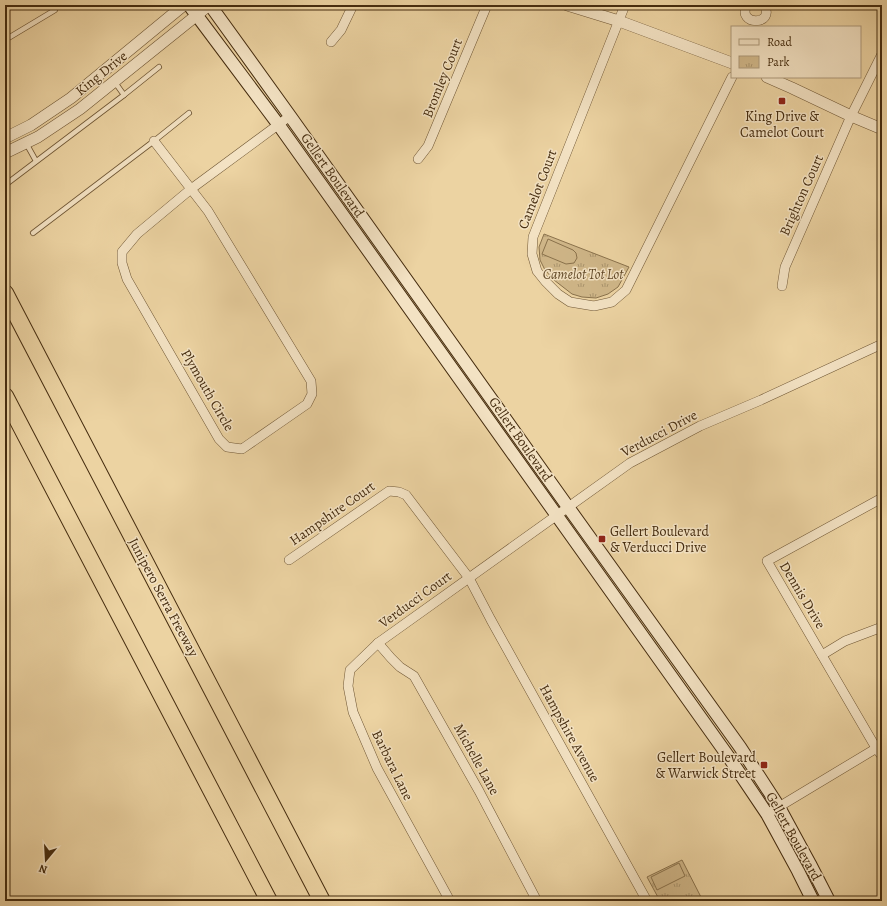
<svg xmlns="http://www.w3.org/2000/svg" width="887" height="906" font-family="Alegreya,serif">
  <style>
    .park { fill: url(#park-tufts); stroke: #8a724c }
    .pitch { fill: #d0b789; stroke: #8a724c }
    .lines { fill: none; stroke-linecap: round; stroke-linejoin: round }
    .service-casing { stroke: #6f5634; stroke-width: 6 }
    .minor-casing { stroke: #6f5634; stroke-width: 10 }
    .tertiary-casing { stroke: #6f5634; stroke-width: 12 }
    .secondary-casing { stroke: #452c0f; stroke-width: 14 }
    .motorway-casing { stroke: #452c0f; stroke-width: 18 }
    .service { stroke: #f3e2c3; stroke-width: 4.5 }
    .minor { stroke: #f3e2c3; stroke-width: 9 }
    .tertiary { stroke: #f3e2c3; stroke-width: 11 }
    .secondary { stroke: #f3e2c3; stroke-width: 12 }
    .motorway { stroke: #ecd3a2; stroke-width: 16 }
    .poi-dot { fill: #8f2418; stroke: #f3e2c3; stroke-width: 1.5 }
    .labels { text-anchor: middle; stroke-width: 3; stroke-linejoin: round; paint-order: stroke }
    .street-label { font-size: 14px; fill: #452c0f; stroke: #f3e2c3 }
    .poi-label { font-size: 14px; fill: #452c0f; stroke: #f3e2c3 }
    .park-label { font-size: 14px; font-style: italic; fill: #614827; stroke: #f3e2c3 }
  </style>
  <defs>
    <pattern id="park-tufts" width="24" height="20" patternUnits="userSpaceOnUse"><rect width="24" height="20" fill="#d0b789"/><path d="M3 7l-1-3M5 7V3M7 7l1-3M15 17l-1-3M17 17v-4M19 17l1-3" fill="none" stroke="#ab956e"/></pattern>
  </defs>
  <rect width="100%" height="100%" fill="#ecd3a2"/>
  <filter id="stains"><feTurbulence type="fractalNoise" baseFrequency=".005" numOctaves="4"/><feColorMatrix values="0 0 0 0 .2 0 0 0 0 .09 0 0 0 0 .02 0 0 0 .5 -.17"/></filter>
  <radialGradient id="worn" r=".72"><stop offset=".6" stop-color="#630" stop-opacity="0"/><stop offset="1" stop-color="#630" stop-opacity=".3"/></radialGradient>
  <g class="park">
    <polygon points="544,234 629,267 618,287 608,294 596,298 582,297 572,294 554,280 545,270 540,260 539,247"/>
    <polygon points="682,860 703,901 660,901 647,877"/>
  </g>
  <g class="pitch">
    <polygon points="548,239 573,250 576,253 577,258 574,263 566,264 542,254"/>
    <polygon points="679,863 685,876 657,890 651,877"/>
  </g>
  <g class="lines">
    <defs>
      <g id="service">
        <polyline points="5,40 55,10 56,5"/>
        <polyline points="114,81 124,95"/>
        <polyline points="26,143 36,161"/>
        <polyline points="9,182 124,95 159,67"/>
        <polyline points="33,233 154,141 189,113"/>
      </g>
      <g id="minor">
        <polyline points="625,5 533,237 532,254 537,271 545,281 558,294 570,302 594,306 612,302 626,290 732,77"/>
        <path d="M747 5C736 26 776 26 764 5"/>
        <polyline points="331,42 341,30 353,5"/>
        <polyline points="154,141 191,189 290,116"/>
        <polyline points="418,159 428,146 487,5"/>
        <polygon points="191,189 208,211 311,381 312,394 307,404 242,449 227,447 219,439 127,279 122,263 122,252 137,234"/>
        <polyline points="782,286 785,267 851,116 882,54"/>
        <polyline points="882,498 767,561 876,748 882,756"/>
        <polyline points="289,560 389,491 399,492 406,495 469,578 491,620 647,901"/>
        <polyline points="378,643 391,658 400,667 414,676 479,791 537,901"/>
        <polyline points="822,655 845,641 882,627"/>
        <polyline points="767,814 880,746"/>
        <polyline points="450,901 377,768 353,712 348,686 350,670 378,643 630,463 700,426 761,400 882,344"/>
      </g>
      <g id="tertiary">
        <polyline points="567,5 619,21 732,63"/>
        <polyline points="767,77 792,88 851,116 882,129"/>
        <polyline points="5,138 31,125 71,98 184,5"/>
        <polyline points="5,153 38,137 80,109 197,15 209,5"/>
      </g>
      <g id="secondary">
        <polyline points="189,5 278,124 728,756 767,814 798,871 813,901"/>
        <polyline points="210,5 290,116 568,507 740,747 779,807 810,864 829,901"/>
      </g>
      <g id="motorway">
        <polyline points="5,293 322,901"/>
        <polyline points="5,396 269,901"/>
      </g>
    </defs>
    <use href="#service" class="service-casing"/>
    <use href="#minor" class="minor-casing"/>
    <use href="#tertiary" class="tertiary-casing"/>
    <use href="#secondary" class="secondary-casing"/>
    <use href="#motorway" class="motorway-casing"/>
    <use href="#service" class="service"/>
    <use href="#minor" class="minor"/>
    <use href="#tertiary" class="tertiary"/>
    <use href="#secondary" class="secondary"/>
    <use href="#motorway" class="motorway"/>
  </g>
  <g class="poi-dot">
    <rect x="778" y="97" width="8" height="8" rx="2"/>
    <rect x="598" y="535" width="8" height="8" rx="2"/>
    <rect x="760" y="761" width="8" height="8" rx="2"/>
  </g>
  <g class="labels">
    <g class="street-label">
      <text transform="translate(101 73) rotate(-39)" y="5">King Drive</text>
      <text transform="translate(442 78) rotate(-68)" y="5">Bromley Court</text>
      <text transform="translate(333 175) rotate(55)" y="5">Gellert Boulevard</text>
      <text transform="translate(537 189) rotate(-69)" y="5">Camelot Court</text>
      <text transform="translate(801 195) rotate(-66)" y="5">Brighton Court</text>
      <text transform="translate(208 390) rotate(60)" y="5">Plymouth Circle</text>
      <text transform="translate(659 433) rotate(-28)" y="5">Verducci Drive</text>
      <text transform="translate(521 439) rotate(55)" y="5">Gellert Boulevard</text>
      <text transform="translate(332 513) rotate(-35)" y="5">Hampshire Court</text>
      <text transform="translate(803 595) rotate(59)" y="5">Dennis Drive</text>
      <text transform="translate(164 597) rotate(62)" y="5">Junipero Serra Freeway</text>
      <text transform="translate(415 599) rotate(-36)" y="5">Verducci Court</text>
      <text transform="translate(570 733) rotate(61)" y="5">Hampshire Avenue</text>
      <text transform="translate(477 759) rotate(61)" y="5">Michelle Lane</text>
      <text transform="translate(393 765) rotate(64)" y="5">Barbara Lane</text>
      <text transform="translate(794 836) rotate(61)" y="5">Gellert Boulevard</text>
    </g>
    <g class="poi-label">
      <text x="782" y="121">King Drive &amp;<tspan x="782" dy="16">Camelot Court</tspan></text>
      <text x="610" y="536" text-anchor="start">Gellert Boulevard<tspan x="610" dy="16">&amp; Verducci Drive</tspan></text>
      <text x="756" y="762" text-anchor="end">Gellert Boulevard<tspan x="756" dy="16">&amp; Warwick Street</tspan></text>
    </g>
    <g class="park-label">
      <text x="583" y="279">Camelot Tot Lot</text>
    </g>
  </g>
  <rect width="887" height="906" fill="none" stroke="#ecd3a2" stroke-width="20"/>
  <rect x="6" y="6" width="875" height="894" fill="none" stroke="#452c0f" stroke-width="2"/>
  <rect x="10" y="10" width="867" height="886" fill="none" stroke="#452c0f"/>
  <rect x="731" y="26" width="130" height="52" fill="#f3e2c3" stroke="#ad997b"/>
  <rect x="739" y="39" width="20" height="6" fill="#f3e2c3" stroke="#ad997b"/>
  <text x="767" y="46" font-size="12" fill="#452c0f">Road</text>
  <rect x="739" y="56" width="20" height="12" fill="url(#park-tufts)" stroke="#ad997b"/>
  <text x="767" y="66" font-size="12" fill="#452c0f">Park</text>
  <g transform="translate(46 860) rotate(198)" stroke="#f3e2c3" stroke-width="3" paint-order="stroke">
  <path d="M0-3L7 15L0 10L-7 15Z" fill="#452c0f"/>
  <text y="-6" font-size="11" font-weight="bold" text-anchor="middle" fill="#452c0f">N</text>
  </g>
  <rect width="100%" height="100%" filter="url(#stains)"/>
  <rect width="100%" height="100%" fill="url(#worn)"/>
</svg>
